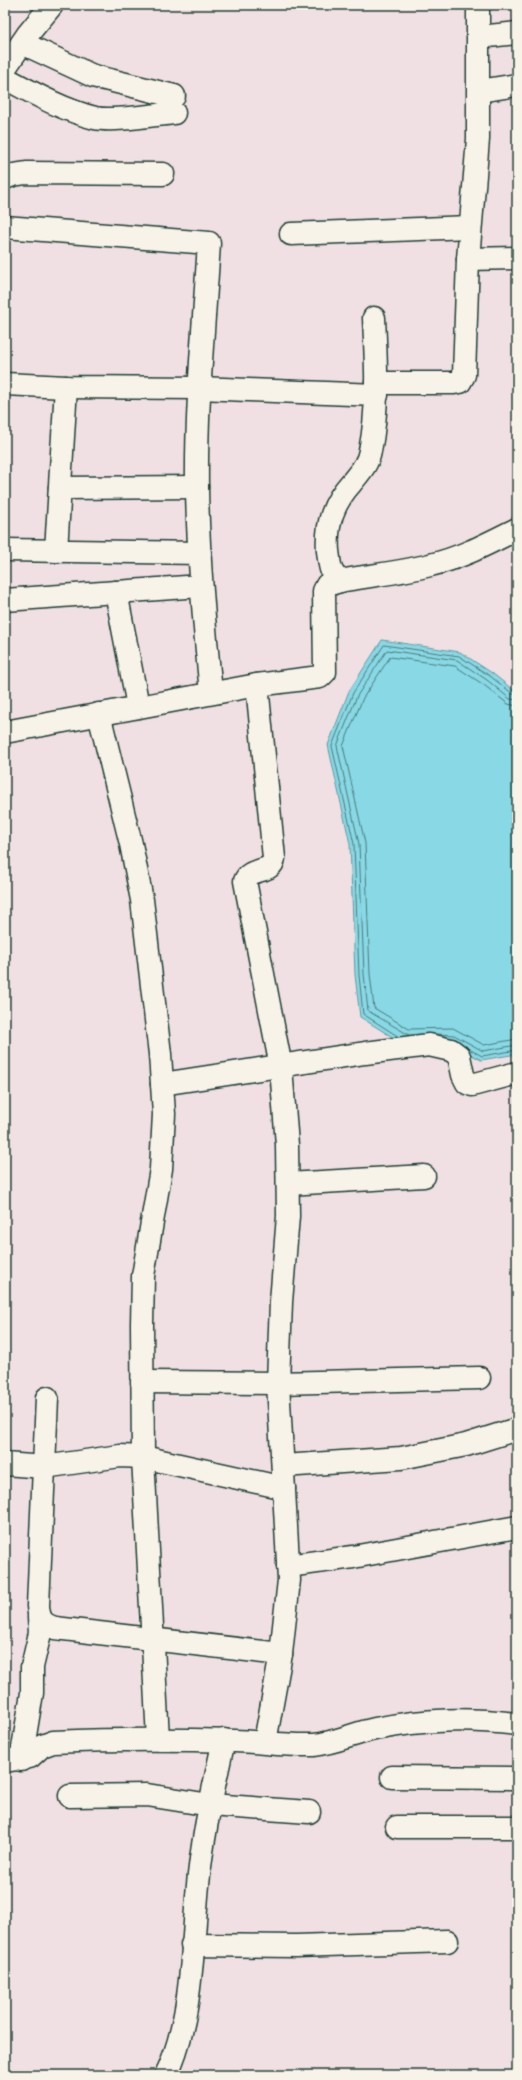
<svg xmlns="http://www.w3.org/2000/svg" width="522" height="2080" font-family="'Balsamiq Sans',sans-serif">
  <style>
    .water { fill: #89d8e5; stroke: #5f9a9e }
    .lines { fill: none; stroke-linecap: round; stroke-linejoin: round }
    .shore { stroke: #497b7b; stroke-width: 1 }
    .minor-casing { stroke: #1f3d34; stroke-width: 25 }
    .minor { stroke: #f7f3e8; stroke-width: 22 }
  </style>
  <rect width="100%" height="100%" fill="#f1e0e3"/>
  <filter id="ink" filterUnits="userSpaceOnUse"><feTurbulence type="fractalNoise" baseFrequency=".025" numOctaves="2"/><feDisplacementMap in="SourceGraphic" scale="8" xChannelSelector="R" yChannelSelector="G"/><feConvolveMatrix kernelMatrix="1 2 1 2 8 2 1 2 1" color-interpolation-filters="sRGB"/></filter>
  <g filter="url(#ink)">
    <polygon class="water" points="382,640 460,652 492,673 517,693 517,1054 481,1060 450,1043 405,1045 360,1017 355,975 350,844 328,745 349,691"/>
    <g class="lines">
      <g class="shore">
        <polyline points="517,706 508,704 484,685 455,666 390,657 363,698 343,746 365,843 370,974 374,1008 409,1029 453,1028 484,1045 517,1039"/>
        <polyline points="436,1034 454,1035 483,1051 517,1045"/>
        <polyline points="409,1035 368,1011 364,974 359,844 337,746 357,696 387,650 457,660 487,680 510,699 517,700"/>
        <polyline points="399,1037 363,1014 359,975 354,844 332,746 353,693 384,645 459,656 490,676 513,694 517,695"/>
        <polyline points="467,1048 482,1056 517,1050"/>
      </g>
      <defs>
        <g id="minor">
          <polyline points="479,37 517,33"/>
          <polyline points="22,43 93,76 174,96"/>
          <polyline points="5,68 28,34 52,5"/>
          <path d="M5 78C33 93 63 110 95 118 113 122 154 115 174 113"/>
          <polyline points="479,91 517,85"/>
          <polyline points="5,178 13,175 26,173 163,174"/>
          <path d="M5 227 209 243C204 324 196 406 197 487 198 556 204 624 211 692"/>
          <polyline points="291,234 470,227"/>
          <polyline points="468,259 517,258"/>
          <path d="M374 318C376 362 379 407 370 451 368 464 360 472 352 482 333 503 326 524 328 551 330 564 329 573 340 581 370 575 400 573 430 565 461 558 489 543 517 529"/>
          <polyline points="376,383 454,383 460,382 464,375 468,259 478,139 478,5"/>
          <polyline points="5,384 66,387 199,388 377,395"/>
          <polyline points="60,488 197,487"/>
          <polyline points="5,550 200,553"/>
          <polyline points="56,551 66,387"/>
          <polyline points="116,592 138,706"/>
          <polyline points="5,600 200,586"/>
          <polyline points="257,685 320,677 325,672 324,591 327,585 340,581"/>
          <polyline points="99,714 131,844 142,900 160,1054 164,1114 161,1169 143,1276 142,1324 143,1457 158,1739"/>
          <path d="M5 732 257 685 274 858C272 875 250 866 245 881L281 1067 287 1145 288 1216 281 1302 278 1383 289 1580 281 1654 265 1742"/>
          <polyline points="162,1084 365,1053 429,1045 451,1050 459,1056 463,1075 467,1083 472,1085 517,1073"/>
          <polyline points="288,1184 424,1176"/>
          <polyline points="142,1382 278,1383 479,1378"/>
          <path d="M47 1398 38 1606C39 1619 42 1624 55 1628L281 1654"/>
          <polyline points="5,1464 44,1467 120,1456 143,1457 284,1488"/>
          <polyline points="283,1466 401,1458 466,1445 517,1429"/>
          <polyline points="288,1566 353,1557 517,1527"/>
          <polyline points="21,1760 32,1693 32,1667 40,1633 39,1617"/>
          <path d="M5 1761 30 1757 42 1746 53 1742C114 1739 174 1739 235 1741 262 1742 287 1746 314 1745 335 1743 355 1733 375 1729 425 1719 467 1718 517 1724"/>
          <polyline points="392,1777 517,1778"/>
          <polyline points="70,1796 147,1795 210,1805 309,1812"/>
          <polyline points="397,1827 517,1827"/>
          <polyline points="192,1945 296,1946 447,1941"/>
          <path d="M166 2075C194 2019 192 1937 199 1875 204 1830 214 1785 224 1740"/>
        </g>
      </defs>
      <use href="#minor" class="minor-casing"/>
      <use href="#minor" class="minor"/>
    </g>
  </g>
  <rect width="522" height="2080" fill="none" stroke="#f7f3e8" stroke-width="20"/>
  <rect x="10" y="10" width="502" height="2060" fill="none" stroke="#1f3d34" stroke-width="1.5" filter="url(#ink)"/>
</svg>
